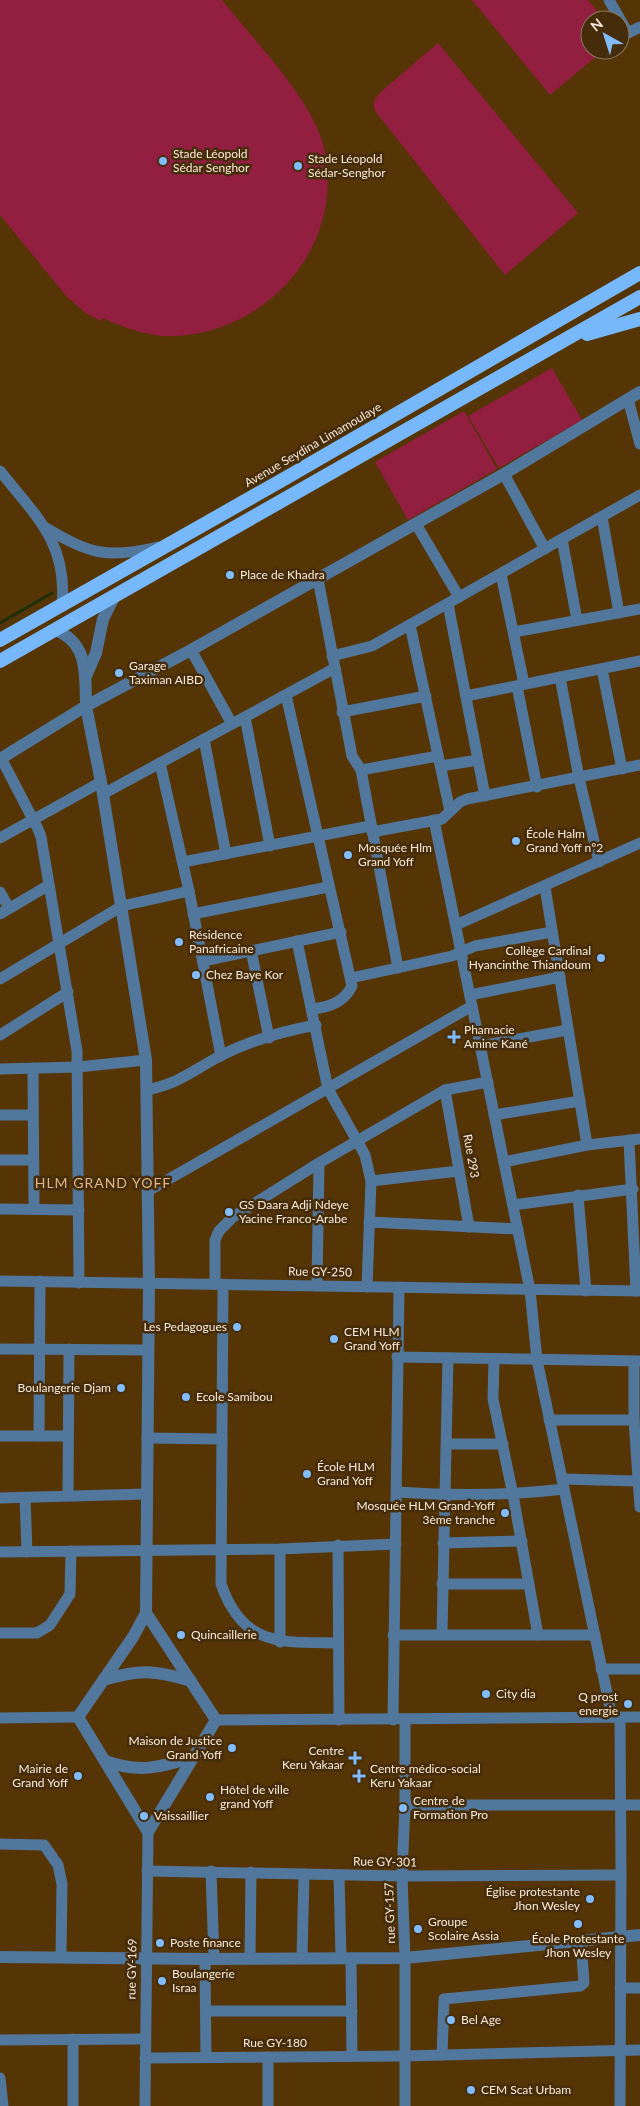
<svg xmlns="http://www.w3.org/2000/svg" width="640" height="2106" font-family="Lato,sans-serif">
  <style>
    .green { fill: #921e40 }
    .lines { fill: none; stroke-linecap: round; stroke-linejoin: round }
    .stream { stroke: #1f2f08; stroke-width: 3 }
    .minor { stroke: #52779c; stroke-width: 11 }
    .tertiary { stroke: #52779c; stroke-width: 12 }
    .trunk { stroke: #76b8f9; stroke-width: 14 }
    .poi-dot { fill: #80bdfa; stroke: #452c0b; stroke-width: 2 }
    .labels { text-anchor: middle; stroke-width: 5; stroke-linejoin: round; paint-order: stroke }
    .poi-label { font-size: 12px; fill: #fcebda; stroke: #452c0b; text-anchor: start }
    .street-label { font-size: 12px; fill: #fcebda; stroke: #452c0b }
    .neighbourhood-label { font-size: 14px; letter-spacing: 1px; fill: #dfb78c; stroke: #452c0b }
  </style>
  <rect width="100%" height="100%" fill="#553406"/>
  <g class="green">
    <path d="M0 0H222C253 39 314 101 324 148 345 243 273 328 179 336 152 338 127 329 103 318L101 321 87 314 67 297 0 215Z"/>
    <polygon points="472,0 588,0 605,20 590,20 590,50 604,50 550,95"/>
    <path d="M438 43 578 213 505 275 375 111C372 101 376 97 383 90Z"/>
    <polygon points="552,368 582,420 499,468 468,416"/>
    <polygon points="464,411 497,469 408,520 375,462"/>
  </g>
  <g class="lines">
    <polyline class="stream" points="0,623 52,593"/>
    <g class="minor">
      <polyline points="609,0 628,33 640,27"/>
      <polyline points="628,399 640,444"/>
      <path d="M0 471C35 515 68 543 62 605"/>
      <polyline points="504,474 545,549"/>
      <polyline points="602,517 619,613"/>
      <polyline points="416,524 459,597"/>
      <path d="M46 528C90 554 107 559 158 547"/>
      <polyline points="562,539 577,620"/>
      <polyline points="501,574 524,684"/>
      <polyline points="318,579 352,756 361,770 398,968"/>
      <polyline points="448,604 485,796"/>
      <polyline points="410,625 450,811"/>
      <polyline points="514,632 640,609"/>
      <polyline points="191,650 232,724"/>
      <polyline points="332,656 372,646 640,495"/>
      <polyline points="602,669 622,769"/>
      <polyline points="560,677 579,778 599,862"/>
      <polyline points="517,686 537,787"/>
      <path d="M286 695 352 986C344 1002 330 1007 312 1009"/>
      <polyline points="466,696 640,661"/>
      <polyline points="342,712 426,696"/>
      <polyline points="245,717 270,846"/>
      <polyline points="204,739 226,854"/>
      <polyline points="1,758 38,829 41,837 77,1051 79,1283"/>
      <polyline points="160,763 189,891 221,1056"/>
      <polyline points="441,766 478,760"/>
      <polyline points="361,770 438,756"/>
      <polyline points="103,794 335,668"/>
      <polyline points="434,820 530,1290 537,1360 612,1717"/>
      <polyline points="372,832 442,819 460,802 467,799 640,765"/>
      <polyline points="0,838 101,782"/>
      <polyline points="183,862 370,826"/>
      <polyline points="545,887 587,1145"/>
      <polyline points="0,892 9,908"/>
      <polyline points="0,914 49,885"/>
      <polyline points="193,914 328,887"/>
      <polyline points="456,925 640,843"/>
      <polyline points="297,941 328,1089 365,1155 371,1181 367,1287"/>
      <polyline points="251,950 269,1038"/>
      <polyline points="203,961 341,932"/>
      <polyline points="351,978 452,956 475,946 552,932"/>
      <polyline points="0,979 122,906 189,891"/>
      <polyline points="470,995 560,977"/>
      <polyline points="0,1035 68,992"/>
      <polyline points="480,1046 568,1030"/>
      <polyline points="33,1068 34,1209"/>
      <polyline points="0,1069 78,1067 146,1060"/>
      <path d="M147 1090C180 1083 192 1071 220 1056 249 1041 284 1031 316 1025"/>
      <polyline points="445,1090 469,1227"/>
      <polyline points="0,1115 33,1115"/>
      <polyline points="494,1115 580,1101"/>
      <polyline points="629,1140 636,1291"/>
      <polyline points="0,1160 33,1160"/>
      <polyline points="504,1162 587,1145 640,1139"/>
      <polyline points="371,1181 459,1171"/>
      <polyline points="148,1191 472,1006"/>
      <polyline points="578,1195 586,1291"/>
      <polyline points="513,1205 633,1189"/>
      <polyline points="0,1209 79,1210"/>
      <polyline points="369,1222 518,1229"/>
      <polyline points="0,1281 640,1291"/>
      <polyline points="215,1284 215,1240 219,1231 233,1217 319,1163 445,1090 488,1082"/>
      <path d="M223 1284 221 1584C243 1647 281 1642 337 1643"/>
      <polyline points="317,1286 319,1163"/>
      <polyline points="0,1349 148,1350"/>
      <polyline points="397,1357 640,1361"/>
      <polyline points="494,1359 493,1399 513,1495 538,1635"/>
      <polyline points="634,1361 634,1420 640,1507"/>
      <polyline points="549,1420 634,1420"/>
      <polyline points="0,1436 68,1436"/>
      <polyline points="39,1436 40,1281"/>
      <polyline points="147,1438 222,1439"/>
      <polyline points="447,1444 503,1444"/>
      <polyline points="562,1479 637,1481"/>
      <path d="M397 1492C455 1496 507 1496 564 1489"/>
      <polyline points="68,1495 69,1349"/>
      <polyline points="0,1498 146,1494"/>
      <polyline points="25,1498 27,1552"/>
      <polyline points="443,1543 522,1541"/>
      <polyline points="338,1545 339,1720"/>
      <polyline points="0,1552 280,1549 396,1544"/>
      <polyline points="442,1584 529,1584"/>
      <polyline points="0,1633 37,1633 50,1625 70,1594 71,1551"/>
      <polyline points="442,1634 448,1358"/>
      <polyline points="393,1635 595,1635"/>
      <polyline points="280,1642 280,1549"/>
      <polyline points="601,1669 640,1669"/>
      <polyline points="620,1717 621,1875 620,2106"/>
      <polyline points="0,1718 78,1717"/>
      <polyline points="216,1720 640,1717"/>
      <polyline points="393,1720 399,1287"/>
      <polyline points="405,1805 640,1805"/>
      <polyline points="0,1844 44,1845 58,1865 62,1884 61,1956"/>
      <polyline points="147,1871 402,1876 621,1875"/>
      <polyline points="211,1871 214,1959"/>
      <polyline points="339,1875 341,1958"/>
      <polyline points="302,1957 304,1874"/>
      <polyline points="250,1958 251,1872"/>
      <polyline points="351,1958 352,2056"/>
      <polyline points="205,1959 206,2057"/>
      <polyline points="620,1988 640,1988"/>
      <polyline points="206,2011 352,2011"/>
      <polyline points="73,2039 73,2106"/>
      <polyline points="0,2040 145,2039"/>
      <polyline points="442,2055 444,1999 580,1986 584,1983 581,1941"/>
      <polyline points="268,2057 268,2106"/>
      <polyline points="145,2058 405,2056 640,2050"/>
      <polyline points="0,2078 3,2106"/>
      <polyline points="145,2106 148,1832"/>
      <polyline points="405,2106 405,1958 402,1876 405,1805 405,1719"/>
    </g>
    <g class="tertiary">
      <path d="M55 630C89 643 85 675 86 706L101 782 146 1060 149 1284 146 1613 133 1637 78 1717 148 1832 216 1720 146 1613"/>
      <polyline points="86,676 96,653 103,619 114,597"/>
      <polyline points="0,759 86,706 191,650 504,474 640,392"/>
      <path d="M103 1680C140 1669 155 1670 191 1681"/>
      <path d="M105 1761C138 1773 160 1768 192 1757"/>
      <polyline points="0,1957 205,1959 405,1958 640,1935"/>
    </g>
    <g class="trunk">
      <polyline points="587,334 640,319"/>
      <polyline points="0,640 284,479 640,273"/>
      <polyline points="0,661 640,297"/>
    </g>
  </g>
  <g class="poi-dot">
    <circle cx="163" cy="161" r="5"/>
    <circle cx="298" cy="166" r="5"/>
    <circle cx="230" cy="575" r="5"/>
    <circle cx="119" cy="673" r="5"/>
    <circle cx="516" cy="841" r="5"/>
    <circle cx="348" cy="855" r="5"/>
    <circle cx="179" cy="942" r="5"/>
    <circle cx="601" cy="958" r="5"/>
    <circle cx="196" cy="975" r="5"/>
    <path d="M451.5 1029.5h5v5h5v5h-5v5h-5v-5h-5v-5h5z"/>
    <circle cx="229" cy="1212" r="5"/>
    <circle cx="237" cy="1327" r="5"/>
    <circle cx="334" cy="1339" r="5"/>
    <circle cx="121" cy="1388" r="5"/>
    <circle cx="186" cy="1397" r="5"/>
    <circle cx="307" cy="1474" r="5"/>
    <circle cx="505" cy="1513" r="5"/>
    <circle cx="181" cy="1635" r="5"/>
    <circle cx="486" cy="1694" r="5"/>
    <circle cx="628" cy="1704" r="5"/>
    <circle cx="232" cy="1748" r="5"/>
    <path d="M352.5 1750.5h5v5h5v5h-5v5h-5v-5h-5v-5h5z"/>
    <circle cx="78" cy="1776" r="5"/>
    <path d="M356.5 1768.5h5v5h5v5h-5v5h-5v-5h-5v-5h5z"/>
    <circle cx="210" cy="1797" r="5"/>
    <circle cx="403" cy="1808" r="5"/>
    <circle cx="144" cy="1816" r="5"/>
    <circle cx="590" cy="1899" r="5"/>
    <circle cx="578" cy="1924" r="5"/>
    <circle cx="418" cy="1929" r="5"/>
    <circle cx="160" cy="1943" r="5"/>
    <circle cx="162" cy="1981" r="5"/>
    <circle cx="451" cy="2020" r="5"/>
    <circle cx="471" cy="2090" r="5"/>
  </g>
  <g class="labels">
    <g class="poi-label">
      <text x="173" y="158">Stade Léopold<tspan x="173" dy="14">Sédar Senghor</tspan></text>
      <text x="308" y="163">Stade Léopold<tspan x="308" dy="14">Sédar-Senghor</tspan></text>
      <text x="240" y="579">Place de Khadra</text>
      <text x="129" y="670">Garage<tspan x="129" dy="14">Taximan AIBD</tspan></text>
      <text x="526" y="838">École Halm<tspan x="526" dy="14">Grand Yoff n°2</tspan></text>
      <text x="358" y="852">Mosquée Hlm<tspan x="358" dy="14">Grand Yoff</tspan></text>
      <text x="189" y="939">Résidence<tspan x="189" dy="14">Panafricaine</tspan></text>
      <text x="591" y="955" text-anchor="end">Collège Cardinal<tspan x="591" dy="14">Hyancinthe Thiandoum</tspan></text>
      <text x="206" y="979">Chez Baye Kor</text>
      <text x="464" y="1034">Phamacie<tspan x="464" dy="14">Amine Kané</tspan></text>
      <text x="239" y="1209">GS Daara Adji Ndeye<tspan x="239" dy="14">Yacine Franco-Arabe</tspan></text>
      <text x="227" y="1331" text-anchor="end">Les Pedagogues</text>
      <text x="344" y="1336">CEM HLM<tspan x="344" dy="14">Grand Yoff</tspan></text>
      <text x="111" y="1392" text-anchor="end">Boulangerie Djam</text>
      <text x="196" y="1401">Ecole Samibou</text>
      <text x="317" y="1471">École HLM<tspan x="317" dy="14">Grand Yoff</tspan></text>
      <text x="495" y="1510" text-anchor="end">Mosquée HLM Grand-Yoff<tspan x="495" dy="14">3ème tranche</tspan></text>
      <text x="191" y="1639">Quincaillerie</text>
      <text x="496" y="1698">City dia</text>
      <text x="618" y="1701" text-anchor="end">Q prost<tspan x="618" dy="14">energie</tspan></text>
      <text x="222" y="1745" text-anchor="end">Maison de Justice<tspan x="222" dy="14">Grand Yoff</tspan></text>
      <text x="344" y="1755" text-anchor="end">Centre<tspan x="344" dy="14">Keru Yakaar</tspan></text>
      <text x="68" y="1773" text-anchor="end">Mairie de<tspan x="68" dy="14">Grand Yoff</tspan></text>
      <text x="370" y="1773">Centre médico-social<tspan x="370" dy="14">Keru Yakaar</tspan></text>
      <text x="220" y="1794">Hôtel de ville<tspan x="220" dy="14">grand Yoff</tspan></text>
      <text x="413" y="1805">Centre de<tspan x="413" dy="14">Formation Pro</tspan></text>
      <text x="154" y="1820">Vaissaillier</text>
      <text x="580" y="1896" text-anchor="end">Église protestante<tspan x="580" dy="14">Jhon Wesley</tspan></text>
      <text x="428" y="1926">Groupe<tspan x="428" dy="14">Scolaire Assia</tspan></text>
      <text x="578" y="1943" text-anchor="middle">École Protestante<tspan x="578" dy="14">Jhon Wesley</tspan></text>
      <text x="170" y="1947">Poste finance</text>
      <text x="172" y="1978">Boulangerie<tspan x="172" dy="14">Israa</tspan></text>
      <text x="461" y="2024">Bel Age</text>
      <text x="481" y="2094">CEM Scat Urbam</text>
    </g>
    <g class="street-label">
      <text transform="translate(313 445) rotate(-30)" y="4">Avenue Seydina Limamoulaye</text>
      <text transform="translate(471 1156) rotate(80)" y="4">Rue 293</text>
      <text transform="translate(320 1272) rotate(1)" y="4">Rue GY-250</text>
      <text transform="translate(385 1862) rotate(1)" y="4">Rue GY-301</text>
      <text transform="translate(390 1913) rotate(-92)" y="4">rue GY-157</text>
      <text transform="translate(132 1969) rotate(-89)" y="4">rue GY-169</text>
      <text x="275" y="2047">Rue GY-180</text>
    </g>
    <g class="neighbourhood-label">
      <text x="103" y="1188">HLM GRAND YOFF</text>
    </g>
  </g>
  <g transform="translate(605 35) rotate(321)"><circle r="24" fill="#452c0b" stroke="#8e785e"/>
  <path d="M0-4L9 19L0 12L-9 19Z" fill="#80bdfa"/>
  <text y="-8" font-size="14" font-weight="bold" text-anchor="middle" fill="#fcebda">N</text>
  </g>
</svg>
